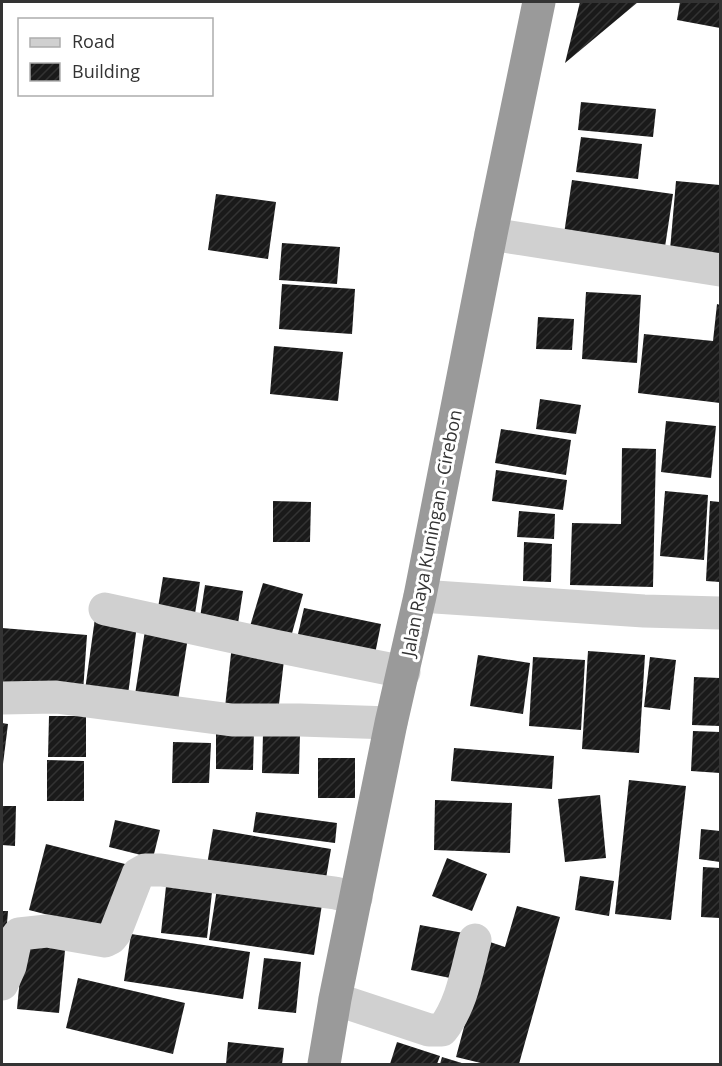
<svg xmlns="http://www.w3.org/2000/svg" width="722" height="1066" font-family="'Open Sans',sans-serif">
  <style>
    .building { fill: url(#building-hatch) }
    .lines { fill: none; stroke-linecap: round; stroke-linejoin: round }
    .street { stroke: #d0d0d0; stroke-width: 33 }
    .highway { stroke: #9a9a9a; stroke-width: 33 }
    .labels { text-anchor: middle; stroke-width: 6; stroke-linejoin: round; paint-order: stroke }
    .street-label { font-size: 18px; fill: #333; stroke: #fff }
  </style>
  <defs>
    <pattern id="building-hatch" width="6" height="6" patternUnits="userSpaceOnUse" patternTransform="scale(1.5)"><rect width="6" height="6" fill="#1a1a1a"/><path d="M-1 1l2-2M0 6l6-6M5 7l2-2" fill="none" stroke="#333"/></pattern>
  </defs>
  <rect width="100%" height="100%" fill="#fff"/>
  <g class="building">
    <polygon points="580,2 638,2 565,63"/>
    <polygon points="680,2 720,2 720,28 677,20"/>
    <polygon points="581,102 656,109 653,137 578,130"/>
    <polygon points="581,137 642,144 638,179 576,172"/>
    <polygon points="572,180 673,194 665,247 564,234"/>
    <polygon points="676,181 720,185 720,255 670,250"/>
    <polygon points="216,194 276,202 268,259 208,250"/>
    <polygon points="282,243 340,247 337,284 279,280"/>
    <polygon points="282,284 355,289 352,334 279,329"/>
    <polygon points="586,292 641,295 637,363 582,359"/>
    <polygon points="717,304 720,305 720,403 638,393 644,334 713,341"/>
    <polygon points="538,317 574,319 572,350 536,349"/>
    <polygon points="274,346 343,352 338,401 270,394"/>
    <polygon points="540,399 581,405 576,434 536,429"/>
    <polygon points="666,421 716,426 711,478 661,472"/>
    <polygon points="501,429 571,440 566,475 495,463"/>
    <polygon points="622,448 656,449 653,587 570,585 572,523 621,524"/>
    <polygon points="496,470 567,480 563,510 492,501"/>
    <polygon points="665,491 708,495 704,560 660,556"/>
    <polygon points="273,501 311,502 310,542 273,542"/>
    <polygon points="710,501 720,502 720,582 706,581"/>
    <polygon points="519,511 555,514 554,539 517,537"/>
    <polygon points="524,542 552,544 551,582 523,581"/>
    <polygon points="163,577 200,582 194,620 157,614"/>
    <polygon points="263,583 303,594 289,644 248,633"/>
    <polygon points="205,585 243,591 237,630 199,624"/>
    <polygon points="304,608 381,624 373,664 295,647"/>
    <polygon points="96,611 138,617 128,695 85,690"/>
    <polygon points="146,624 189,631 177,707 134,701"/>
    <polygon points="2,628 87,635 83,692 2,685"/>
    <polygon points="232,645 285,651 278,713 225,707"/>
    <polygon points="588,651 645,655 639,753 582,749"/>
    <polygon points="478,655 530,663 523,714 470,706"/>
    <polygon points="533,657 585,660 581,730 529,726"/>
    <polygon points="650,657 676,660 670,710 644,707"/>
    <polygon points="694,677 720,678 720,726 692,725"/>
    <polygon points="49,716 86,716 86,757 48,757"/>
    <polygon points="2,723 8,724 3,764 2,764"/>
    <polygon points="216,728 254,729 253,770 216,769"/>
    <polygon points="693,731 720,732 720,773 691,771"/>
    <polygon points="263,733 300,733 299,774 262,773"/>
    <polygon points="173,742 211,743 209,783 172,783"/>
    <polygon points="454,748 554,756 552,789 451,781"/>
    <rect x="318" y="758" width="37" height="40"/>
    <polygon points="47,760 84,761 84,801 47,801"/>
    <polygon points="629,780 686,786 671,920 615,914"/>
    <polygon points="600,795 606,858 565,862 558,799"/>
    <polygon points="435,800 512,803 510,853 434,850"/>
    <polygon points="2,806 16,806 15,846 2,845"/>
    <polygon points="256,812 337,823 335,843 253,832"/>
    <polygon points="115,820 160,830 153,858 109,847"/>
    <polygon points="213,829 331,849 324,890 206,871"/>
    <polygon points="701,829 720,831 720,862 699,859"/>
    <polygon points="46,844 125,864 107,930 29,910"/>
    <polygon points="447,858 487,874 472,911 432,896"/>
    <polygon points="703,867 720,868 720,918 701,917"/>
    <polygon points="580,876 614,881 609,916 575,910"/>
    <polygon points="167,877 213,883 207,938 161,933"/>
    <polygon points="218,882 323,898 314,955 209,940"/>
    <polygon points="517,906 560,917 519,1064 485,1064 456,1057 487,941 505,947"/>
    <polygon points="2,911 8,911 4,961 2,961"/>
    <polygon points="420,925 469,934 460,980 411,970"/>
    <polygon points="131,934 250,952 243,999 124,981"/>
    <polygon points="24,936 66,940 59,1013 17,1009"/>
    <polygon points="264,958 301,962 296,1013 258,1009"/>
    <polygon points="78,978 185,1003 173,1054 66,1028"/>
    <polygon points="228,1042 284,1048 282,1064 226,1064"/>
    <polygon points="397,1042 440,1056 437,1064 390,1064"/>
    <polygon points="442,1057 465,1064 440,1064"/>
  </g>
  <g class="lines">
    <g class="street">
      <polyline points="491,234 720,270"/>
      <polyline points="420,596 644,611 720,613"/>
      <polyline points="105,609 275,646 404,672"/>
      <polyline points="2,698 56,697 232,720 300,720 391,723"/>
      <polyline points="2,984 10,966 16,938 19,934 47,931 105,941 111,938 115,933 138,874 145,870 161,870 335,893 356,898"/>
      <path d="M335 999 429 1030H442C462 1005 467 970 475 940"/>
    </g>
    <polyline class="highway" points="324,1064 335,999 391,723 420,596 491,234 539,2"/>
  </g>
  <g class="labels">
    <g class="street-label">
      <text transform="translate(432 533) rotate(-79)" y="6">Jalan Raya Kuningan - Cirebon</text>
    </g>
  </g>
  <rect width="722" height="1066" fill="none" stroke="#333333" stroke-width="6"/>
  <rect x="18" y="18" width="195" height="78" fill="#ffffff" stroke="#adadad" stroke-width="1.5"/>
  <rect x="30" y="38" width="30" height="9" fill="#d0d0d0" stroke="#adadad" stroke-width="1.5"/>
  <text x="72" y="48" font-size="18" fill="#333333">Road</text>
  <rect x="30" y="63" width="30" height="18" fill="url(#building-hatch)" stroke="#adadad" stroke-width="1.5"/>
  <text x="72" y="78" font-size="18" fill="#333333">Building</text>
</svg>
